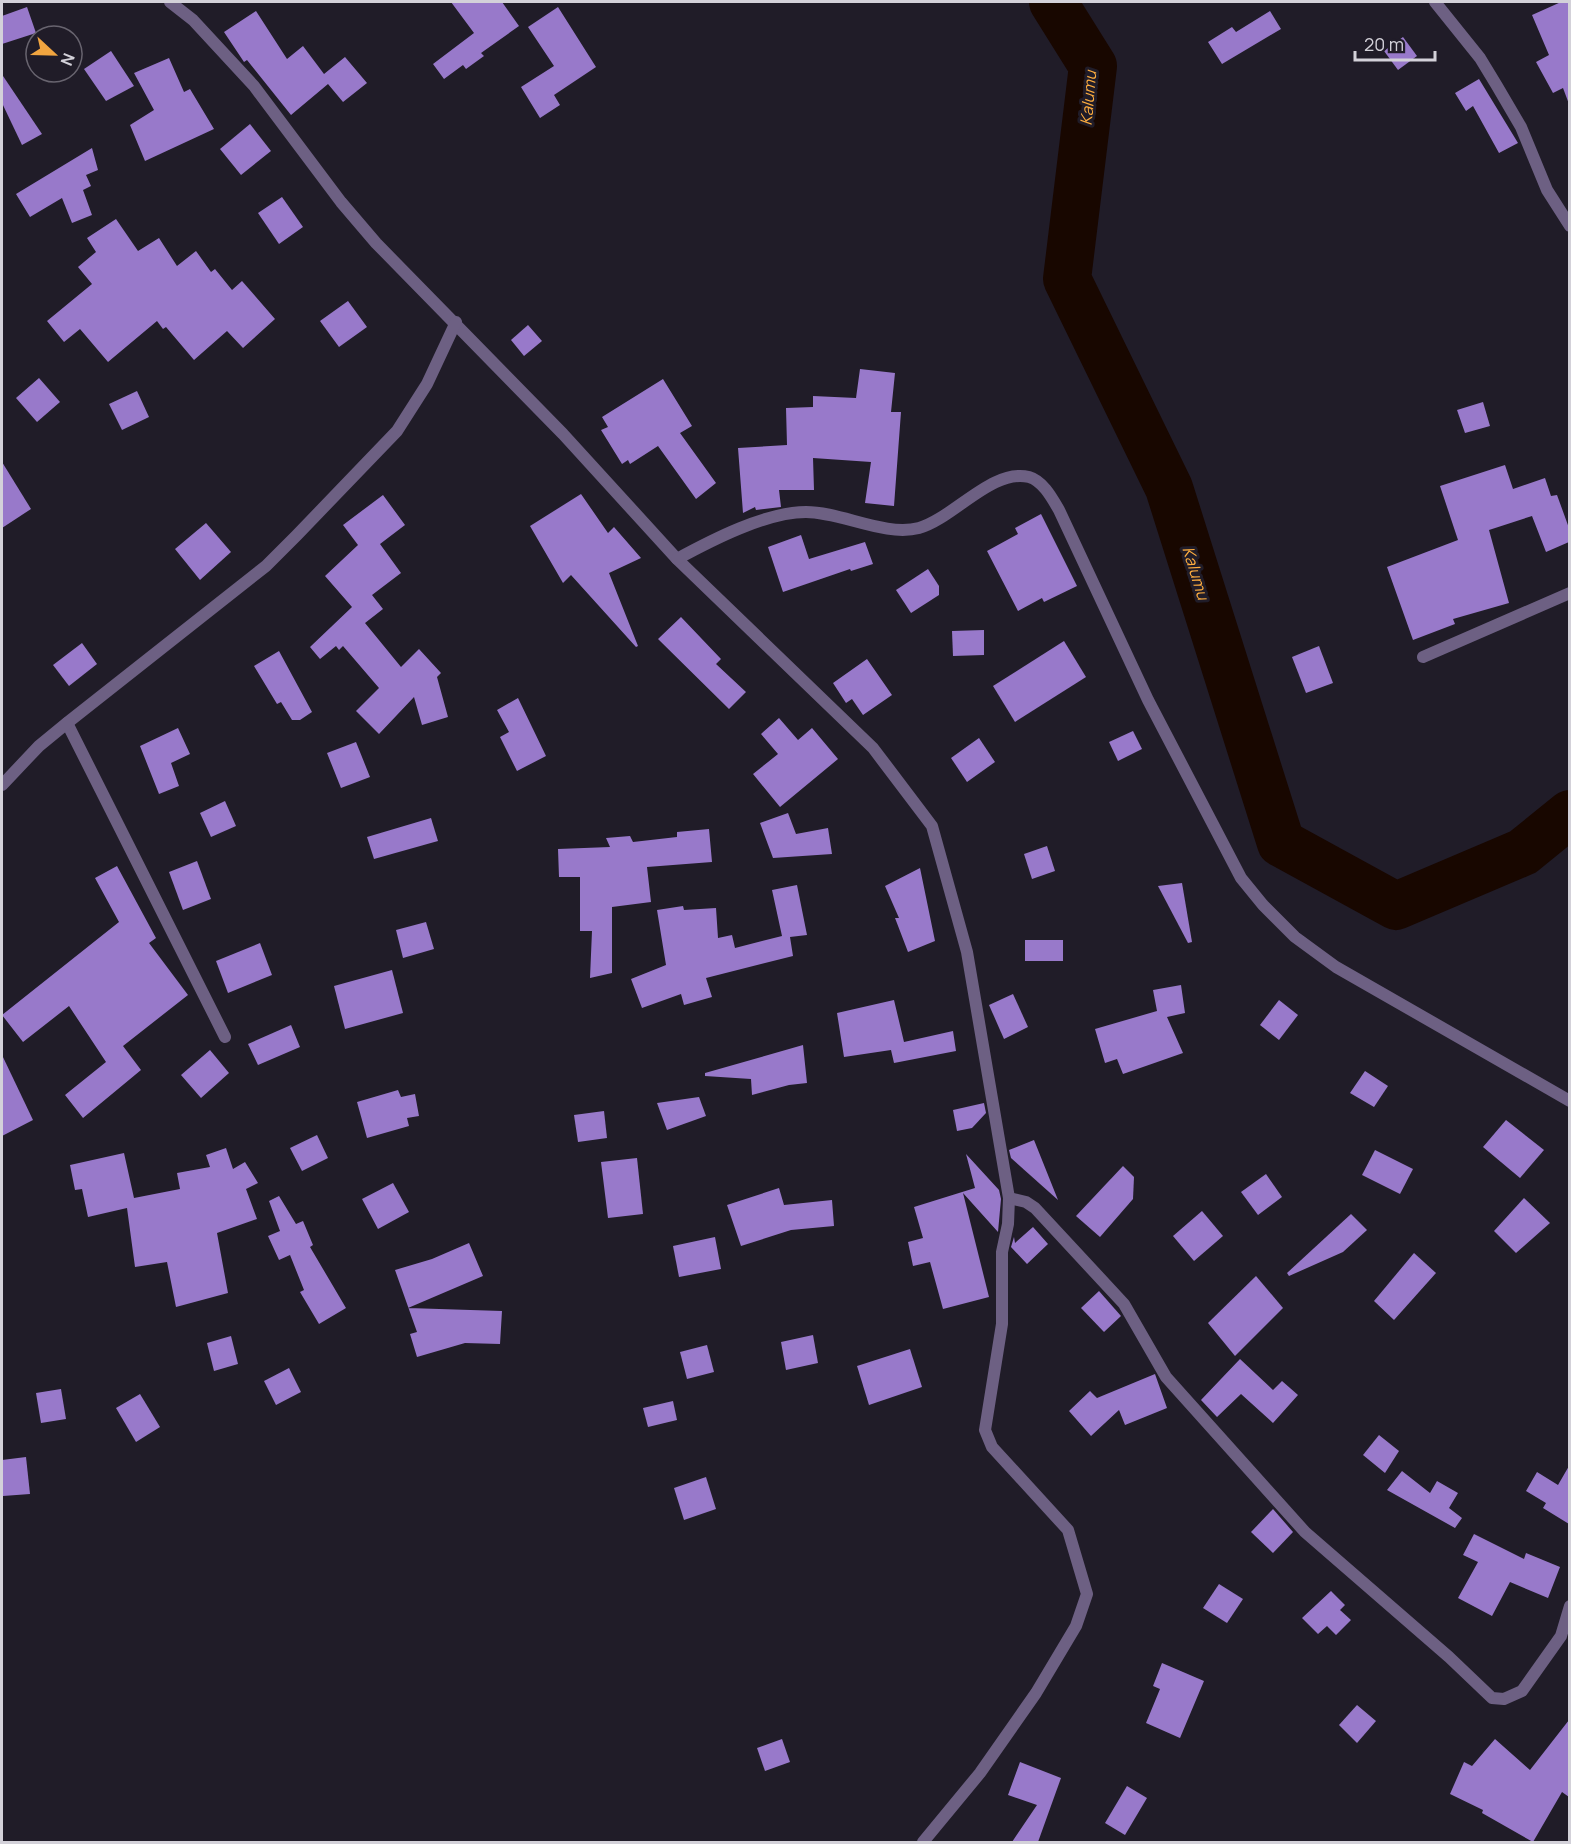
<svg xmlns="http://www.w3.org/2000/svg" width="1571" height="1844" font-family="Manrope,sans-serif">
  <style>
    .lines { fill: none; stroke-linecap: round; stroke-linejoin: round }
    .river { stroke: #180700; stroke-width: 48 }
    .building { fill: #9879ca }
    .street { stroke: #6d6083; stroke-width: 12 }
    .labels { text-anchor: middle; stroke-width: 6; stroke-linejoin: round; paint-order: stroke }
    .water-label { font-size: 16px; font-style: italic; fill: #fead3f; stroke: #201c28 }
  </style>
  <rect width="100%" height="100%" fill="#201c28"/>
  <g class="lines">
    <polyline class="river" points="1053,2 1093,66 1067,279 1169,488 1281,843 1396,906 1523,852 1570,814"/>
  </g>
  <g class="building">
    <polygon points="451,2 502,2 519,26 481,53 484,56 466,69 463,65 444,79 433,64 474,33"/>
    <polygon points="1561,2 1569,2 1569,104 1563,88 1553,93 1536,62 1549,55 1532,15"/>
    <polygon points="27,7 36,33 2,44 2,16"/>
    <polygon points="558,7 596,67 554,95 560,105 540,118 521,87 554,66 528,27"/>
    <polygon points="256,11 287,59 303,46 324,74 345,57 367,83 343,102 328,84 291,115 247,60 244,62 224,32"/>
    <polygon points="1270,11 1281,29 1222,64 1208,42 1232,27 1236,32"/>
    <polygon points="1403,37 1417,56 1398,70 1384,51"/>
    <polygon points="111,51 134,86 106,101 84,69"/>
    <polygon points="169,58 184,92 190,89 214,129 145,161 130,125 154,110 134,73"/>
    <polygon points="3,76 42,134 22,145 2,103"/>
    <polygon points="1479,79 1518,143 1499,153 1473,106 1466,111 1455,93"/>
    <polygon points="250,124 271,151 241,175 220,149"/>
    <polygon points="92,148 98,170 86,175 91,186 83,190 92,215 72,223 62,198 30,217 16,194"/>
    <polygon points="282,197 303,227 279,244 258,213"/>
    <polygon points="116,219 138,251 159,238 177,266 196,251 211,272 215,269 232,290 242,281 275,319 243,348 227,331 194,360 166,327 163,329 157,321 108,362 80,329 64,342 47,321 92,284 78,267 96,252 87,238"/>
    <polygon points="348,301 367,327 339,347 320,321"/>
    <polygon points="528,325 542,341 524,356 511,340"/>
    <polygon points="860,369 895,373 891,412 901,412 894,506 865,503 871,462 813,458 814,490 779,490 781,507 756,510 755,507 743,513 738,448 787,445 786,408 813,407 813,396 856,398"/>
    <polygon points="39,378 60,402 37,422 16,398"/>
    <polygon points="663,379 692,426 680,433 716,483 696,499 658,446 630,464 628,460 622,464 601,430 608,427 602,417"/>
    <polygon points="137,391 149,417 122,430 109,404"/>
    <polygon points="1483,402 1490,426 1465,433 1457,410"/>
    <polygon points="2,462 31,509 2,528"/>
    <polygon points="1505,465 1513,489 1545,478 1551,496 1557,495 1569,528 1569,542 1546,552 1532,516 1489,530 1509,603 1453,619 1455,624 1413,640 1387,567 1458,540 1440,486"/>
    <polygon points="581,494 608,533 614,527 641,558 609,573 638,646 636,647 571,575 563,583 530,526"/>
    <polygon points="383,495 405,525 380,544 401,573 372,595 383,609 365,623 401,667 419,649 441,673 437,677 448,717 422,725 414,697 379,734 356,711 379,688 343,646 339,650 336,646 320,659 310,647 352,607 325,576 358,545 343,525"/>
    <polygon points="1041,514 1077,586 1044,602 1042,598 1018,611 987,551 1018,534 1015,528"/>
    <polygon points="206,523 231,552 200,580 175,549"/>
    <polygon points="801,535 809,559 865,542 873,564 851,571 850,569 783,592 768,547"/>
    <polygon points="928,569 939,586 939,595 911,613 896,590"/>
    <polygon points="681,617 721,659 716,664 746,692 729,709 658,639"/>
    <polygon points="984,630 984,655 953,656 952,631"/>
    <polygon points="1064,641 1086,677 1015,722 993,686"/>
    <polygon points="82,643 97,664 69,686 53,665"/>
    <polygon points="1319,646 1333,683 1306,693 1292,657"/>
    <polygon points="279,651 312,712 300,720 292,720 281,702 277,704 254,666"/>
    <polygon points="867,659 892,695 863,715 852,699 846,703 833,683"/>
    <polygon points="518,698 546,756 517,771 500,737 509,732 497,710"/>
    <polygon points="779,718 798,740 812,728 838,759 780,807 753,774 778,754 761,734"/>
    <polygon points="178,728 190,754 171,763 179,786 159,794 140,746"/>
    <polygon points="1133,731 1142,749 1118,761 1109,742"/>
    <polygon points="979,738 995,762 967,782 951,758"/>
    <polygon points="356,742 370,777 341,788 327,753"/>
    <polygon points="225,801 236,826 211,837 200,813"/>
    <polygon points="788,813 796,834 828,828 832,854 773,858 760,823"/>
    <polygon points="431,818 438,841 374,859 367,837"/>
    <polygon points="709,829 712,862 647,867 651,902 612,907 612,973 590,978 592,931 580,931 580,877 559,877 558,849 610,847 606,838 630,836 633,842 677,837 677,832"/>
    <polygon points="1047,846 1055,871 1032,879 1024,854"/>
    <polygon points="197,861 211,899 183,910 169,872"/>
    <polygon points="117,866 156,938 149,943 188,995 123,1046 141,1070 83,1118 65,1095 106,1062 69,1006 23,1042 2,1015 119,922 95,878"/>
    <polygon points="920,868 935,941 908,952 895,918 899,918 885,886"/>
    <polygon points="1182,883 1192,942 1188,943 1158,886"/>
    <polygon points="797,885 807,935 790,937 793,956 706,978 712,997 684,1005 681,994 642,1008 631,979 666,965 657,910 683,906 684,910 716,908 718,938 732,935 735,948 782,936 772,890"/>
    <polygon points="426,922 434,949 403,958 396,930"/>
    <rect x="1025" y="940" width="38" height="21"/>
    <polygon points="260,943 272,975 228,993 216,961"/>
    <polygon points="392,970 403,1013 345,1029 334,986"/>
    <polygon points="1181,985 1185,1013 1167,1017 1183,1053 1123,1074 1117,1059 1105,1063 1095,1029 1157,1011 1153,990"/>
    <polygon points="1013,994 1028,1027 1004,1039 989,1005"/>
    <polygon points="894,1000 904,1042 953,1031 956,1051 894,1063 891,1050 844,1057 837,1013"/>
    <polygon points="1279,1000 1298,1015 1279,1040 1260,1025"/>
    <polygon points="291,1025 300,1047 258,1065 248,1044"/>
    <polygon points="803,1045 807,1083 789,1085 752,1095 751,1079 705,1076 705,1073"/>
    <polygon points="210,1050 229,1073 201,1098 181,1075"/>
    <polygon points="2,1055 33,1120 2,1136"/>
    <polygon points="1365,1071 1388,1086 1374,1107 1350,1093"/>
    <polygon points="398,1090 401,1097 415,1094 419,1116 407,1118 409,1126 367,1138 357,1102"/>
    <polygon points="699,1097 706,1116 667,1130 657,1103"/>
    <polygon points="984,1103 986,1113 972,1128 957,1131 953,1110"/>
    <polygon points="604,1111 607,1138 578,1142 574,1115"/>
    <polygon points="1506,1120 1544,1150 1520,1178 1483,1147"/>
    <polygon points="317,1135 328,1158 302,1171 290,1148"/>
    <polygon points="1034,1140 1058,1200 1011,1158 1009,1150"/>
    <polygon points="226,1148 233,1169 245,1162 258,1183 246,1189 257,1219 217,1233 228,1293 176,1307 167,1262 135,1267 127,1208 88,1217 82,1189 75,1190 70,1165 124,1153 134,1198 180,1189 177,1173 210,1167 206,1155"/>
    <polygon points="1375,1150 1413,1169 1400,1194 1362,1175"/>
    <polygon points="966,1154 999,1190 1001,1199 998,1232 963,1193 989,1297 943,1309 930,1262 913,1266 908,1242 923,1238 914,1207 975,1188"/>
    <polygon points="637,1158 643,1214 608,1218 601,1162"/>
    <polygon points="1123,1166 1134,1177 1133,1199 1100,1237 1076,1216"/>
    <polygon points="1266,1174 1282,1197 1258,1215 1241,1192"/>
    <polygon points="393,1183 409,1212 378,1229 362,1199"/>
    <polygon points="779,1188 784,1205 832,1200 834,1226 791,1230 741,1246 727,1205"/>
    <polygon points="279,1196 296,1224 303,1221 313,1245 310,1247 346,1308 319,1324 300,1292 304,1290 290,1255 279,1260 268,1236 280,1231 269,1201"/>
    <polygon points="1524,1198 1550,1223 1516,1253 1494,1231"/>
    <polygon points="1202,1211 1223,1236 1194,1261 1173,1236"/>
    <polygon points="1351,1214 1367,1230 1343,1252 1289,1276 1287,1273"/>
    <polygon points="1033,1227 1048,1244 1027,1264 1011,1247 1014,1237 1015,1243"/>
    <polygon points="715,1237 721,1269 679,1277 673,1246"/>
    <polygon points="469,1243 483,1276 408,1308 502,1311 500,1344 465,1343 417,1357 410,1334 417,1332 395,1270 432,1259"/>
    <polygon points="1414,1253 1436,1273 1394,1320 1374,1301"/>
    <polygon points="1256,1276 1283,1308 1235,1356 1208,1323"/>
    <polygon points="1099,1291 1121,1316 1104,1332 1081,1308"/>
    <polygon points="813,1335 818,1363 786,1370 781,1342"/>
    <polygon points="231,1336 238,1364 214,1371 207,1343"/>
    <polygon points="707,1345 714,1372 687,1379 680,1352"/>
    <polygon points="910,1349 922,1387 869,1405 857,1366"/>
    <polygon points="1240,1359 1273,1390 1282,1381 1298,1395 1273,1423 1241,1394 1217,1417 1201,1400"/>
    <polygon points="289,1368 301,1392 276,1405 264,1381"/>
    <polygon points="1155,1374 1167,1408 1125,1425 1119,1410 1091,1436 1069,1411 1090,1391 1097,1398"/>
    <polygon points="61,1389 66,1419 41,1423 36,1393"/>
    <polygon points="140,1394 160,1427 136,1442 116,1408"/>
    <polygon points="673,1401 677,1420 648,1427 643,1408"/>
    <polygon points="1379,1435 1399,1451 1385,1473 1363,1455"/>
    <polygon points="26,1457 30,1494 3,1496 2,1460"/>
    <polygon points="1569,1466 1569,1524 1543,1508 1546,1503 1526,1491 1537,1472 1558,1485"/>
    <polygon points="1402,1471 1430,1493 1437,1481 1458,1493 1449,1508 1462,1518 1455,1528 1387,1490"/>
    <polygon points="706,1477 716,1509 684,1520 674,1488"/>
    <polygon points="1273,1509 1293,1532 1273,1553 1251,1532"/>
    <polygon points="1474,1534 1524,1559 1526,1553 1560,1567 1548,1598 1510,1582 1492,1616 1458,1598 1478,1562 1463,1555"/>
    <polygon points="1219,1584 1243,1599 1227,1623 1203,1608"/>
    <polygon points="1331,1591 1345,1605 1340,1610 1351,1620 1336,1635 1327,1626 1318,1634 1302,1618"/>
    <polygon points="1162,1663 1204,1681 1180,1738 1146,1723 1160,1689 1153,1686"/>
    <polygon points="1357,1705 1376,1721 1357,1743 1339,1725"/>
    <polygon points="1569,1720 1569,1797 1562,1792 1533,1842 1482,1813 1483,1810 1450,1794 1464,1762 1472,1766 1495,1739 1530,1770"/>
    <polygon points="782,1739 790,1762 765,1771 757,1748"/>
    <polygon points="1020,1762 1061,1778 1038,1842 1012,1842 1037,1805 1008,1795"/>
    <polygon points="1127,1786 1147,1798 1125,1835 1105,1823"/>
  </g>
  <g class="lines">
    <g class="street">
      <polyline points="170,2 193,20 254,86 341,202 376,243 563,434 677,559 873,748 932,826 967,952 1009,1198 1008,1224 1002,1252 1002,1324 985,1430 992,1447 1068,1530 1087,1594 1076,1626 1036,1693 980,1773 923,1842"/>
      <polyline points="1435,2 1480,58 1497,86 1521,127 1547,190 1570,226"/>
      <path d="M677 559C712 540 766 512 806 512 841 512 885 537 919 528 954 518 992 468 1029 477 1043 481 1052 498 1059 510L1148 700 1241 878 1263 905 1295 937 1336 967 1570 1101"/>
      <polyline points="1423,657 1570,593"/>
      <polyline points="67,723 225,1037"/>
      <polyline points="2,785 39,746 67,723 266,566 297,535 397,431 427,384 456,322"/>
      <polyline points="1009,1198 1026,1202 1035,1208 1124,1304 1166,1377 1305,1532 1449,1657 1492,1698 1504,1699 1522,1691 1561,1636 1570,1606"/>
    </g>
  </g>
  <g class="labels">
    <g class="water-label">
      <text transform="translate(1088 98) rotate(-85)" y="6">Kalumu</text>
      <text transform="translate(1196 573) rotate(73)" y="6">Kalumu</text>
    </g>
  </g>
  <rect width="1571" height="1844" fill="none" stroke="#d3d1d9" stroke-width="6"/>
  <g transform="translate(54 54) rotate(112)"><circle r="28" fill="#201c28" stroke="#68646f" stroke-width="1.5"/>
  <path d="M0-4.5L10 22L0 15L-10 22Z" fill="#f1a540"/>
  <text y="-9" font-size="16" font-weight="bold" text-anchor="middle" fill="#d3d1d9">N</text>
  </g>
  <path d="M1355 51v9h80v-9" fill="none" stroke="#d3d1d9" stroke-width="3"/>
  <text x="1364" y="51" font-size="18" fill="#d3d1d9" stroke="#201c28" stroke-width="4.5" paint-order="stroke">20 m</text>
</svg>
